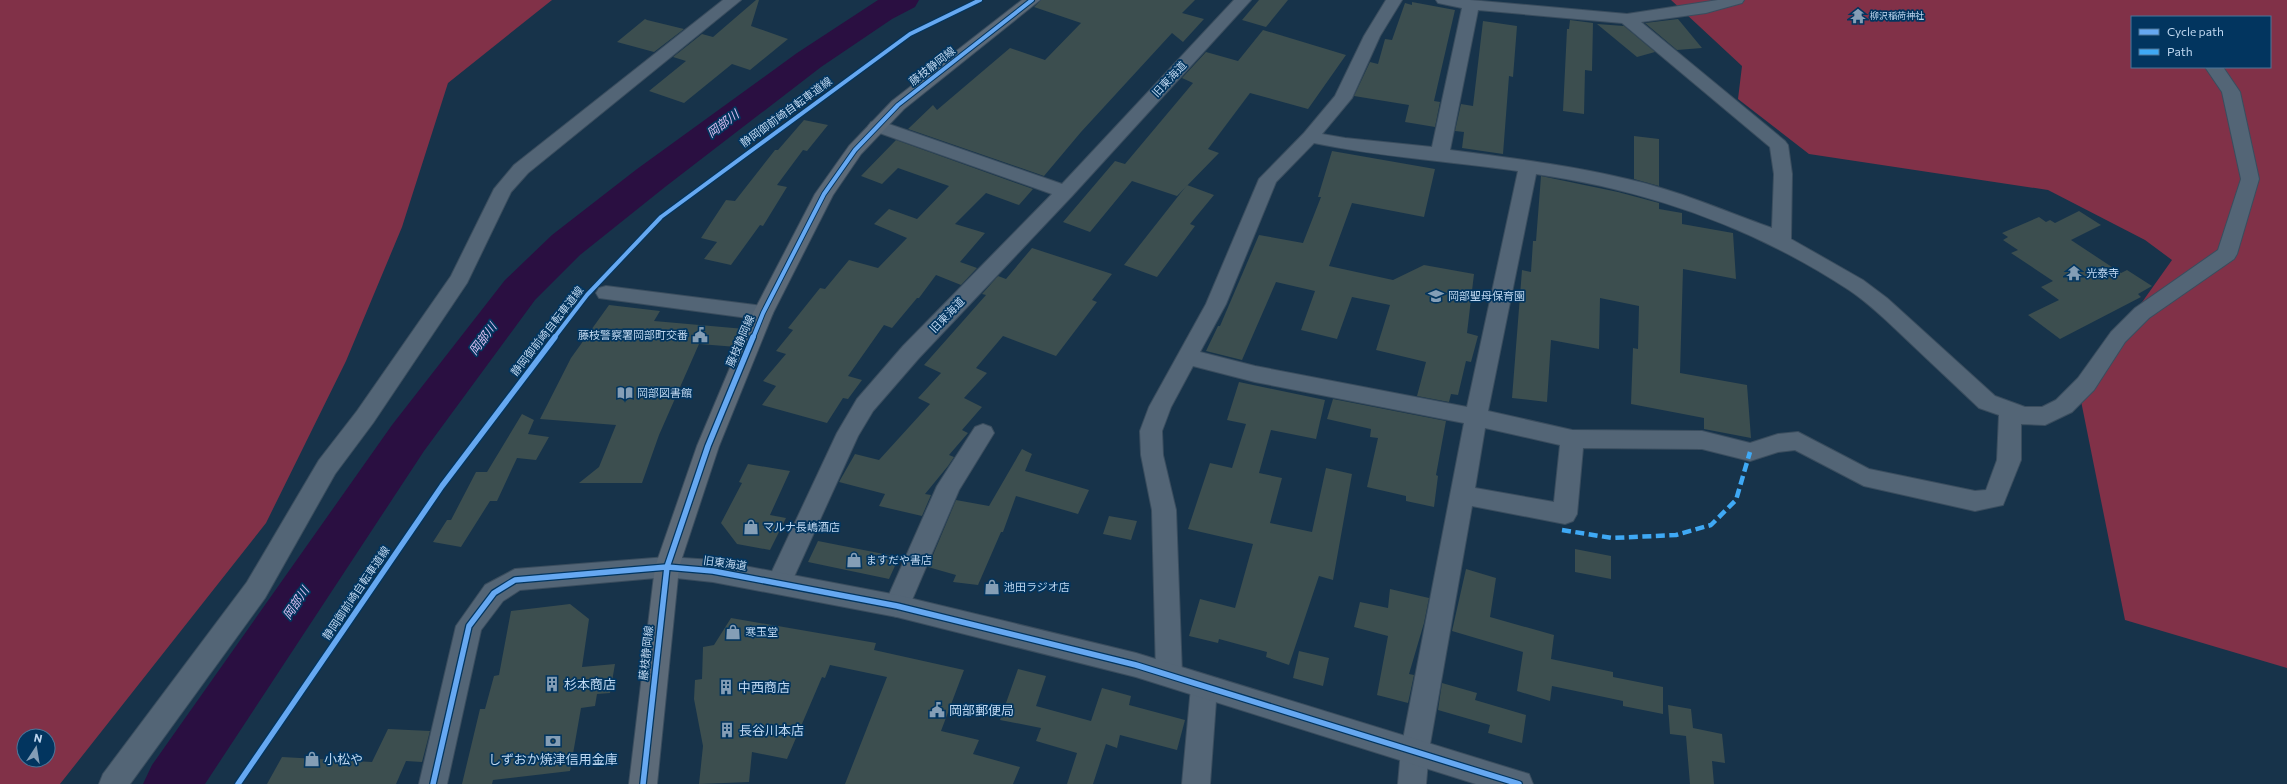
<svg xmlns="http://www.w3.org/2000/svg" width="2287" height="784" font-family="Commissioner,'Noto Sans JP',sans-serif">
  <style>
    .green { fill: #813148; fill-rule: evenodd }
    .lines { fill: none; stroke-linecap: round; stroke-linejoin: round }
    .river { fill: #2a0f41; fill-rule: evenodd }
    .building { fill: #3c4e4f }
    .minor-casing { stroke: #3a4d5e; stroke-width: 2 }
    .tertiary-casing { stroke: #3a4d5e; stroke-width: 2 }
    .secondary-casing { stroke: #3a4d5e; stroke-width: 2 }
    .minor { fill: #536576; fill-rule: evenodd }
    .tertiary { fill: #536576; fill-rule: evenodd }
    .secondary { fill: #5c6a78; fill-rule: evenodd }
    .quiet { stroke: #3fa9f5; stroke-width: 4.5; stroke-dasharray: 9 4.5; stroke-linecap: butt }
    .cycleway-far1-casing { stroke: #02355f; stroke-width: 6 }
    .cycleway-casing { stroke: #02355f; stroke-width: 8 }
    .cycleway-far1 { stroke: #66a8f1; stroke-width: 4 }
    .cycleway { stroke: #66a8f1; stroke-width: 5.5 }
    .labels { text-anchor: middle; stroke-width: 3.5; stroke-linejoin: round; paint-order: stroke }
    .far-poi-label { font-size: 9px; fill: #bed7f0; stroke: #02355f; text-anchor: start }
    .street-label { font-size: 11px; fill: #bed7f0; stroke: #02355f }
    .poi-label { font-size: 11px; fill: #bed7f0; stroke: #02355f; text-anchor: start }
    .water-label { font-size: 12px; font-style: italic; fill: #dcc0f3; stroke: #02355f }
    .near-poi-label { font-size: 13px; fill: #bed7f0; stroke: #02355f; text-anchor: start }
  </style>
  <rect width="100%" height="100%" fill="#17334a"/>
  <g class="green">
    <path d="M0 0H552L448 83 402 227 346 361 266 523 60 784H0ZM24 736H48V760H24Z"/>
    <path d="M1671 0H2287V668L2125 620 2079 391 2172 260 2145 240 2048 190 1809 154 1738 99 1742 66ZM2132 17H2270V67H2132Z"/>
  </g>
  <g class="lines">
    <polygon class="river" points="878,0 919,0 915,7 892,19 821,67 665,187 580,255 535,300 424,451 205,784 143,784 152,765 392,425 505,280 552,235 637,169 797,53"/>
  </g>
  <g class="building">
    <polygon points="756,0 759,0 751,26 788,39 750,70 732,64 684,103 649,91 686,61 673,57 702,34 713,37"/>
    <polygon points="1041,0 1195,0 1182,13 1204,19 1183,42 1172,33 1081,132 1044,176 908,129 933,105 937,110 1010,48 1045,60 1081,23 1034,7"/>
    <polygon points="1259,0 1288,0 1266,27 1242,20"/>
    <polygon points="1412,2 1455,10 1434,101 1440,102 1435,127 1405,122 1409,105 1354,96 1370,62 1378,64 1385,39 1392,40 1405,3 1412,5"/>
    <polygon points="645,19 647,20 684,29 654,52 617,42"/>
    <polygon points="1678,19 1702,48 1677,50 1645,23"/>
    <polygon points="1570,20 1593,23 1592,71 1585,70 1584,114 1563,111 1567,29 1569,29"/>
    <polygon points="1483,21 1517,26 1513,77 1509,76 1503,154 1462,148 1464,132 1455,131 1461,104 1473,106"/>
    <polygon points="1597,24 1624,26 1655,52 1637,57"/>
    <polygon points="1263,30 1346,55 1308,109 1250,93 1208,149 1219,153 1177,196 1132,181 1090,232 1063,222 1115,161 1125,164 1193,83 1182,78 1206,52 1238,61"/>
    <polygon points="804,120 828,125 807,151 803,150 777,185 787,187 763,226 760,225 731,265 704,259 717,242 701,238 726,200 735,201 775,150 778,150"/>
    <polygon points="1634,136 1659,139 1659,186 1634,179"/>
    <polygon points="896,140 1033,189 1019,205 986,193 955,224 985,233 960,262 977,268 961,285 936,275 919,298 917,298 892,328 884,325 848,376 862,380 848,399 843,398 827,423 762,405 776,386 763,381 786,354 776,351 793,330 788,328 820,288 825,289 849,260 878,268 907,238 874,224 889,209 917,219 949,186 898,168 882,184 861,176"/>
    <polygon points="1332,151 1435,169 1424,217 1352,203 1329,266 1393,280 1424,265 1474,274 1467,333 1478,336 1471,362 1466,361 1458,395 1451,394 1449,402 1417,396 1426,362 1376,350 1390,305 1352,297 1337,339 1301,330 1315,291 1276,282 1242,360 1206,351 1218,326 1220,326 1259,235 1303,243 1321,197 1318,197"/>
    <polygon points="1541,176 1618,192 1659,203 1659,209 1682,213 1682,224 1733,233 1736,279 1683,269 1680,373 1747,385 1751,438 1704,429 1704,418 1631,404 1633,348 1638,349 1639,306 1600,298 1599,349 1551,340 1547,402 1512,398 1522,270 1531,272 1533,241 1536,241"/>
    <polygon points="1187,185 1214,195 1190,224 1195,226 1157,277 1124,265"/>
    <polygon points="2079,211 2101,225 2071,240 2121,273 2127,270 2152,286 2138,294 2141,297 2060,339 2028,315 2059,300 2041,287 2053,281 2011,253 2018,250 2003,240 2008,237 2002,233 2039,217 2046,222 2050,220 2055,223"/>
    <polygon points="1032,248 1112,274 1092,300 1097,302 1056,356 1003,336 976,368 987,373 964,398 982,407 962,430 968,433 949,455 954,457 948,466 925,494 931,495 922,516 879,506 885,494 839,482 855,454 879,460 930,404 918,398 941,373 924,365 986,295 982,294 998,276 1006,279"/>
    <polygon points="609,305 660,311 654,321 745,329 737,347 699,344 659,435 642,483 579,483 599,467 616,425 540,419 571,358"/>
    <polygon points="1239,382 1325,400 1316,439 1271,430 1259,473 1282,478 1270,523 1312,532 1326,468 1352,474 1333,580 1319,576 1289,665 1266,657 1267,652 1219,639 1218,643 1189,636 1200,599 1235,608 1253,544 1188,529 1210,463 1232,468 1246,424 1227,420"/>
    <polygon points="1333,399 1446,421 1436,475 1438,476 1434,507 1406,501 1406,496 1367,487 1378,438 1370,437 1371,429 1327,419"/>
    <polygon points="522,414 534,420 528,434 549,437 536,460 517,458 497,501 490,501 461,547 433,542 447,520 451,520 476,472 487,472"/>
    <polygon points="1022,449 1032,454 1025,471 1089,490 1078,514 1016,496 1003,532 1001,532 978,585 953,582 956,575 928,567 956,500 989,506"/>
    <polygon points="748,464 790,471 770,515 786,518 770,550 737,544 721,523 742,483 739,482"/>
    <polygon points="1109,516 1137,521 1131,540 1103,534"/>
    <polygon points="818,541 899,557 889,579 808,562"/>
    <polygon points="1575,549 1611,556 1611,579 1575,572"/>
    <polygon points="1466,569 1496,578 1490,617 1554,635 1551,659 1613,672 1613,677 1663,687 1663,714 1623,706 1623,701 1552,686 1550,701 1517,691 1523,652 1452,631"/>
    <polygon points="1390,589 1429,598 1424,623 1409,674 1414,675 1408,703 1377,695 1388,636 1354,627 1360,602 1388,608"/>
    <polygon points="570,604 589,619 582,667 615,664 610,693 597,694 595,706 581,708 570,771 493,780 492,784 462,784 480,709 485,709 494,676 499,675 511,611"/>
    <polygon points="731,618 876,643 874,650 964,670 941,731 979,740 973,754 1020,767 1013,784 845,784 887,677 830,665 825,678 822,677 787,759 752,752 749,782 699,784 703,746 694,699 695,680 702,679 703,647 714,645"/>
    <polygon points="1299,651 1329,658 1323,686 1293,678"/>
    <polygon points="1018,669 1046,676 1036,706 1091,721 1102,688 1131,696 1129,705 1185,720 1177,750 1120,735 1117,748 1106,744 1093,784 1067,784 1077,753 1036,741 1041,728 1000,720"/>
    <polygon points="1442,683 1477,693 1475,700 1526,715 1522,743 1488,733 1490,725 1438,710"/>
    <polygon points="1668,705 1691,709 1693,728 1722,734 1725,763 1712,761 1714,784 1690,784 1686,736 1670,734"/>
    <polygon points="388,729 430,731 422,762 406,761 396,784 267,784 282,757 372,762"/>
  </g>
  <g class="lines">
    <defs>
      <g id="minor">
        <polygon points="723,0 741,0 528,173 511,192 467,283 373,423 335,474 265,598 130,784 99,784 103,774 247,582 319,460 357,411 451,276 494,189 514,165"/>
        <polygon points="1234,0 1251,0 1072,196 919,358 873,411 858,436 788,590 779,593 770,590 767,582 837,433 857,399 903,346 1052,194 871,130 868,126 871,122 877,120 883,122 1062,184"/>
        <path d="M1386 0H1402L1380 36 1352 98 1322 134 1345 138 1432 147 1462 8 1438 3 1436 0H1470L1627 14 1718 0H1744L1742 3 1706 13 1641 22 1785 141 1788 145 1792 174 1791 239 1863 280 1887 298 1995 396 2025 407H2042L2056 400 2078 378 2111 332 2135 308 2218 250 2241 179 2222 92 2205 67H2223L2240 92 2259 179 2237 254 2234 259 2149 318 2125 342 2094 390 2072 412 2045 425 2021 424V460L2003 505 1975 511 1864 486 1795 450 1778 452 1750 461 1702 449 1583 448 1577 514 1573 521 1565 524 1472 506 1429 750 1426 784H1398L1401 750 1464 423 1255 382 1193 366 1171 407 1162 431 1163 455 1176 510 1182 674 1178 682 1169 686 1160 682 1156 674 1152 510 1141 455 1140 431 1149 407 1206 304 1259 179 1304 133 1335 96 1364 36ZM1478 10 1622 23 1770 147 1774 174 1772 228C1724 211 1677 190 1627 179 1569 165 1510 158 1450 150ZM1314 143C1380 157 1450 161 1518 171L1467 407 1255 366 1200 352 1226 304 1276 182ZM1536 174C1647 190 1755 228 1849 290 1870 304 1888 322 1906 339 1930 362 1955 385 1979 408L1999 415 1997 460 1986 490 1975 491 1869 469 1798 432 1778 434 1750 443 1702 431 1572 430 1488 411ZM1485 428 1560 445 1554 502 1475 488Z"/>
        <polygon points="606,286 763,306 770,308 773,313 770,318 763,320 599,298 596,293 599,288"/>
        <polygon points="983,424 991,427 994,433 959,490 906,614 897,617 888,614 884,606 937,486 975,427"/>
        <polygon points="667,557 676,560 679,567 676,574 667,577 520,590 503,601 481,630 447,784 419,784 456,626 485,585 515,569"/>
        <polygon points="1204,675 1213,678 1217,687 1210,784 1182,784 1191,687 1195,678"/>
      </g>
      <polygon id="tertiary" points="667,557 713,560 897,595 1136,653 1519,771 1529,774 1533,784 1476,784 1136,677 897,617 713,582 667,577 658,574 655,567 658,560"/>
      <polygon id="secondary" points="1022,0 1040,0 904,109 861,154 833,195 773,313 719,446 679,567 657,784 629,784 655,567 697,446 753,313 815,194 849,146 892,101"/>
    </defs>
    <use href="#minor" class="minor-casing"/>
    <use href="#tertiary" class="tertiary-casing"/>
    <use href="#secondary" class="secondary-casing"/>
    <use href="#minor" class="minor"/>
    <use href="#tertiary" class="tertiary"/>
    <use href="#secondary" class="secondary"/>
    <polyline class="quiet" points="1562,530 1612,538 1676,535 1711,525 1736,500 1750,452"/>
    <defs>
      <g id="cycleway-far1">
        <polyline points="554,338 587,295 661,217 910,34 980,0"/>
        <polyline points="753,338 763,313 824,194 855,150 898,105 1032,0"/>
      </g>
      <g id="cycleway">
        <polyline points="238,784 442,486 555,337"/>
        <polyline points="433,784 469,626 494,593 515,580 667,567 713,571 897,606 1136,665 1519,784"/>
        <polyline points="643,784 667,567 708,446 753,337"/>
      </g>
    </defs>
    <use href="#cycleway-far1" class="cycleway-far1-casing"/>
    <use href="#cycleway" class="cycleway-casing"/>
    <use href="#cycleway-far1" class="cycleway-far1"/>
    <use href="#cycleway" class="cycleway"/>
  </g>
  <defs>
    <symbol id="temple-bare" viewBox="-9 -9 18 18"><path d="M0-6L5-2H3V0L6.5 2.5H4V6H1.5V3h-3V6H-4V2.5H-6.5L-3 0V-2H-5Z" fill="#849eb6" stroke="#02355f" stroke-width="2.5" paint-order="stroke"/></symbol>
    <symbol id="school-bare" viewBox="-9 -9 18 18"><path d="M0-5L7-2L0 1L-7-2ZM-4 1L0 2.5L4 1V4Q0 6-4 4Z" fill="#849eb6" stroke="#02355f" stroke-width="2.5" paint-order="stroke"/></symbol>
    <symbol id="civic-bare" viewBox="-9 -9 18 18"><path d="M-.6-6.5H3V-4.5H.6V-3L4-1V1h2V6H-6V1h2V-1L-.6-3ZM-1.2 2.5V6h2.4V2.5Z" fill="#849eb6" stroke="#02355f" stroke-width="2.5" paint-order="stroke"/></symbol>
    <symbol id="library-bare" viewBox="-9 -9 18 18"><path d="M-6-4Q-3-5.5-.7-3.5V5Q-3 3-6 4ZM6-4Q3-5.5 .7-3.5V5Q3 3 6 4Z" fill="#849eb6" stroke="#02355f" stroke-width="2.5" paint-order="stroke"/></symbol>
    <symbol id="shop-bare" viewBox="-9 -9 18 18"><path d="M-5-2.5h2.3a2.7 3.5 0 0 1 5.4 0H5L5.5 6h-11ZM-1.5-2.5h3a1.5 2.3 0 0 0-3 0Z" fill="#849eb6" stroke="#02355f" stroke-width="2.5" paint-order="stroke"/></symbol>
    <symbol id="building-bare" viewBox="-9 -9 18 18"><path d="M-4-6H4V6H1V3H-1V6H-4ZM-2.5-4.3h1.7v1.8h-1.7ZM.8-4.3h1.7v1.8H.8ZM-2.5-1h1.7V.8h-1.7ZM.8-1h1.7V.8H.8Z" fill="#849eb6" stroke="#02355f" stroke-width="2.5" paint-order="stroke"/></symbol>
    <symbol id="bank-bare" viewBox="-9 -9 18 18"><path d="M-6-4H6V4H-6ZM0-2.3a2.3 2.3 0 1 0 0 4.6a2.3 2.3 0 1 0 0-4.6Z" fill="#849eb6" stroke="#02355f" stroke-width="2.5" paint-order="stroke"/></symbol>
  </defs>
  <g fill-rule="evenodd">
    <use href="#temple-bare" x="1847" y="5" width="22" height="22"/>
    <use href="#temple-bare" x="2063" y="262" width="22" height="22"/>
    <use href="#school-bare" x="1425" y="285" width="22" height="22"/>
    <use href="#civic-bare" x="689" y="324" width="22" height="22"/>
    <use href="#library-bare" x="614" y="382" width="22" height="22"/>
    <use href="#shop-bare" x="740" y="516" width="22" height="22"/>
    <use href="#shop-bare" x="843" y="549" width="22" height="22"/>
    <use href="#shop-bare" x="981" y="576" width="22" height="22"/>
    <use href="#shop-bare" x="722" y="621" width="22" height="22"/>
    <use href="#building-bare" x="541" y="673" width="22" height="22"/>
    <use href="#building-bare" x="715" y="676" width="22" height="22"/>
    <use href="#civic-bare" x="926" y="699" width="22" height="22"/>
    <use href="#building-bare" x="716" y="719" width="22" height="22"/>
    <use href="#bank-bare" x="542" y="730" width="22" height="22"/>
    <use href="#shop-bare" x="301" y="748" width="22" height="22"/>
  </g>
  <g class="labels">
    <g class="far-poi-label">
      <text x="1870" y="19">柳沢稲荷神社</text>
    </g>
    <g class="street-label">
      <text transform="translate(932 66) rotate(-38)" y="4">藤枝静岡線</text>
      <text transform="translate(1169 79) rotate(-47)" y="4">旧東海道</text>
      <text transform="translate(786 112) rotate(-36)" y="4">静岡御前崎自転車道線</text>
      <text transform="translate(947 315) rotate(-46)" y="4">旧東海道</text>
      <text transform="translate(547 331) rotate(-52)" y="4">静岡御前崎自転車道線</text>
      <text transform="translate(740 341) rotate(-67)" y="4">藤枝静岡線</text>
      <text transform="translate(725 563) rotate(8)" y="4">旧東海道</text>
      <text transform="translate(356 593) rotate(-56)" y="4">静岡御前崎自転車道線</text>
      <text transform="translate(646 653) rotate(-84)" y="4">藤枝静岡線</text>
    </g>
    <g class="poi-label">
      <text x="2086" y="277">光泰寺</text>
      <text x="1448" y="300">岡部聖母保育園</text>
      <text x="688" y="339" text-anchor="end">藤枝警察署岡部町交番</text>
      <text x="637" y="397">岡部図書館</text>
      <text x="763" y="531">マルナ長嶋酒店</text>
      <text x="866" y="564">ますだや書店</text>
      <text x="1004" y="591">池田ラジオ店</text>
      <text x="745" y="636">寒玉堂</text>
    </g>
    <g class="water-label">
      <text transform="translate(723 124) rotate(-37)" y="4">岡部川</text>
      <text transform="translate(483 339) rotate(-53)" y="4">岡部川</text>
      <text transform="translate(296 603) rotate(-56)" y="4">岡部川</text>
    </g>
    <g class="near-poi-label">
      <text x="564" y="689">杉本商店</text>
      <text x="738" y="692">中西商店</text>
      <text x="949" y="715">岡部郵便局</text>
      <text x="739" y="735">長谷川本店</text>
      <text x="324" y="764">小松や</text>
      <text x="553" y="764" text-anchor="middle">しずおか焼津信用金庫</text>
    </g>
  </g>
  <rect x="2131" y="16" width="140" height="52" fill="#02355f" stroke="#4d7699"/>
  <rect x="2139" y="29" width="20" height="6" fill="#66a8f1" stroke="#4d7699"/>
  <text x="2167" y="36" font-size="12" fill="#bed7f0">Cycle path</text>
  <rect x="2139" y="49" width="20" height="6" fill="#3fa9f5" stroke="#4d7699"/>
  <text x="2167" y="56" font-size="12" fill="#bed7f0">Path</text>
  <g transform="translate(36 748) rotate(12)"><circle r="19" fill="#02355f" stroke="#4d7699"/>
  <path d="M0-3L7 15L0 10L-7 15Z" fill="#849eb6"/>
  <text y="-6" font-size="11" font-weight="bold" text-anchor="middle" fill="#bed7f0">N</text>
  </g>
</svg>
